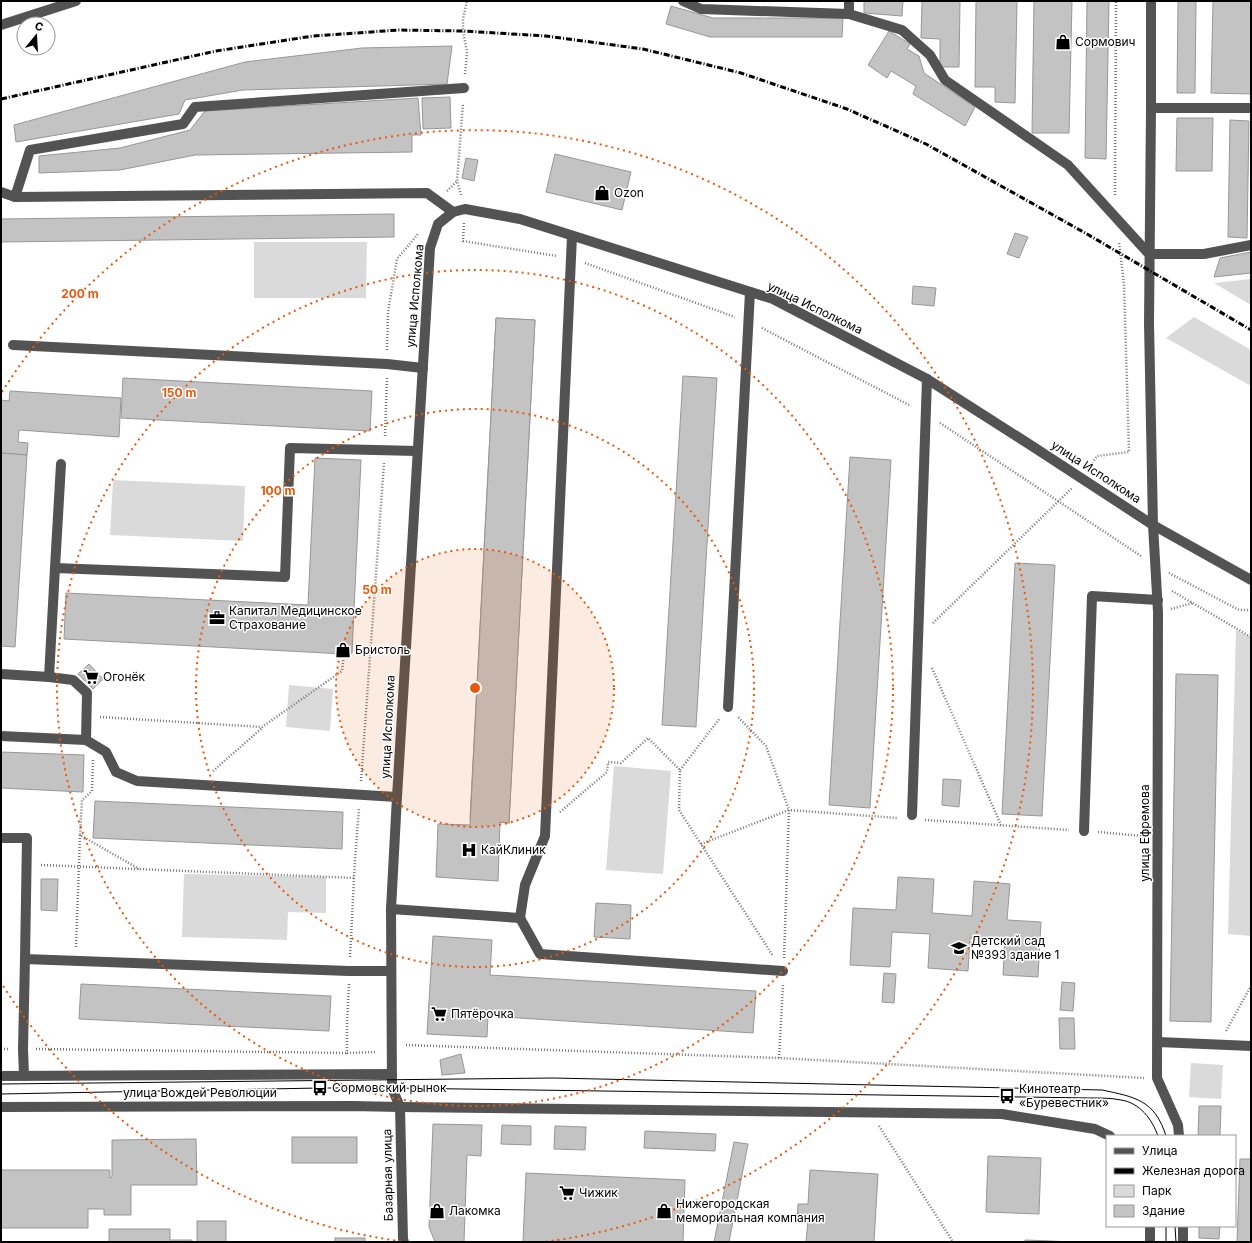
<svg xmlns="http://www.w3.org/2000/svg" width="1252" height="1243" font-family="Inter,sans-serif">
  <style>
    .green { fill: #dadada }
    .building { fill: #c3c3c3; stroke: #979797 }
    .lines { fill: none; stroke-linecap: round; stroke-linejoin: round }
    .path { stroke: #757575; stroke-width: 2.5; stroke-dasharray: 1 2; stroke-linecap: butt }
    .minor { stroke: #535353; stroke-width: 10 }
    .tram { stroke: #000; stroke-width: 1 }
    .rail { stroke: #000; stroke-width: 3; stroke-dasharray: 6 2 1 2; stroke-linecap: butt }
    .ring { fill: none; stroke: #e8590c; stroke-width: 2; stroke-dasharray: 2 4 }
    .labels { text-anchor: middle; stroke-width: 3; stroke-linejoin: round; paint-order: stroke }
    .poi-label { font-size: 12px; fill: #000; stroke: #fff; text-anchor: start }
    .street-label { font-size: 12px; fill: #000; stroke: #fff }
    .centre { fill: #e8590c; stroke: #fff; stroke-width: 2 }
    .ring-label { font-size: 12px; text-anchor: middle; font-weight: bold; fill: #e8590c; stroke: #fff; stroke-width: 3; stroke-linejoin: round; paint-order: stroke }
  </style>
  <rect width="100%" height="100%" fill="#fff"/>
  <g class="green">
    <polygon points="254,242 367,242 366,298 254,298"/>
    <polygon points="1251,279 1251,305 1214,283"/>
    <polygon points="1194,317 1251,350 1251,386 1166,338"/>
    <polygon points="113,480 245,486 243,541 110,535"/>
    <polygon points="1236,630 1251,637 1251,936 1228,934"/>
    <polygon points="289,685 333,689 330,731 286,727"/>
    <polygon points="614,766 671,771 663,874 606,870"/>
    <polygon points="184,874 326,877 326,913 288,912 287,940 182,937"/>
    <polygon points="1191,1063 1223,1065 1221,1099 1189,1097"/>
  </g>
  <g class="building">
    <polygon points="864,1 903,1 902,16 864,13"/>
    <polygon points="922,1 960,1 959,67 940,67 940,39 921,38"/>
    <polygon points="976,1 1017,1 1015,103 995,102 995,87 975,87"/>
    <polygon points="1034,1 1072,1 1069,133 1032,133"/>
    <polygon points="1087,1 1109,1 1106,159 1085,158"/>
    <polygon points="1178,1 1196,1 1195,93 1177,93"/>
    <polygon points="1213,1 1251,1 1251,94 1211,93"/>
    <polygon points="671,6 713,18 843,18 842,37 710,37 666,24"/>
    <polygon points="889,31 910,44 907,49 919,56 924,73 975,107 965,126 913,94 916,86 891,71 887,78 868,65"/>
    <polygon points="452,46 447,84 243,90 185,100 179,114 16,142 14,125 245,62 362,48"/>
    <polygon points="450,97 451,128 423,129 422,98"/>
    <polygon points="418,98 421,135 412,135 412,152 195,155 120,170 39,173 39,156 120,148 190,130 205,111"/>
    <polygon points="1177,118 1213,118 1212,171 1176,171"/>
    <polygon points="1230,120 1249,121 1247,238 1228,237"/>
    <polygon points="555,154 631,172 622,210 546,192"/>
    <polygon points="466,158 478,160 474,181 462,178"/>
    <polygon points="394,214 394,237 1,242 1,219"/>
    <polygon points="1015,233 1028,237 1019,258 1007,254"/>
    <polygon points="1251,252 1251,273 1214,277 1220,258"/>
    <polygon points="913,286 936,288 934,306 912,304"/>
    <polygon points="496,318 535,320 509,823 470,819"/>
    <polygon points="496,318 535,320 509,823 500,822 498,881 436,877 438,824 470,825"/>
    <polygon points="683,376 717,378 696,727 662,725"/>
    <polygon points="123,378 372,391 370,431 121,418"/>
    <polygon points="10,391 121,398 119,437 19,430 18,442 28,443 27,455 1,453 1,400 9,401"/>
    <polygon points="1,453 27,455 15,647 1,646"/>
    <polygon points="850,457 891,460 870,808 829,805"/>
    <polygon points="315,458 361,460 352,653 344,654 64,639 66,593 308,605"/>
    <polygon points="1015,563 1055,565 1042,816 1002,814"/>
    <polygon points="89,664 103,679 93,689 78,674"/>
    <polygon points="1176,674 1218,675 1211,1022 1170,1021"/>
    <polygon points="1,752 84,755 83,792 1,788"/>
    <polygon points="943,779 961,780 959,807 942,805"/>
    <polygon points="95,801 343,812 342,849 93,838"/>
    <polygon points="898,877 934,879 932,913 972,916 974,881 1010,884 1007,920 1041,922 1038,977 1003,975 1005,939 970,938 968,971 928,968 930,934 892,932 890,967 850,965 853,908 896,910"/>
    <polygon points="41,879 58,879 57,911 41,910"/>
    <polygon points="596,903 631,905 630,939 594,937"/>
    <polygon points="433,936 492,940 490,975 756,991 753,1033 488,1016 487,1037 427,1034"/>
    <polygon points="884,973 896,974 894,1003 882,1002"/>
    <polygon points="1062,982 1075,983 1073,1011 1060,1010"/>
    <polygon points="81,984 331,996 329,1031 79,1019"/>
    <polygon points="1059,1018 1074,1018 1075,1049 1060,1049"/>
    <polygon points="461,1054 465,1073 442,1075 440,1060"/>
    <polygon points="1199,1106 1221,1106 1220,1136 1198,1136"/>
    <polygon points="433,1124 482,1125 481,1156 467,1155 464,1242 435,1242 429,1227"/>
    <polygon points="502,1125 531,1126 531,1145 501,1144"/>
    <polygon points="555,1126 586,1127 585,1150 554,1149"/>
    <polygon points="645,1131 716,1134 715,1151 644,1148"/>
    <rect x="292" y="1137" width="65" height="26"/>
    <polygon points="196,1139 197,1185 131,1185 131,1215 104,1215 104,1209 88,1209 88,1228 1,1228 1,1242 1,1170 110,1170 110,1178 112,1177 112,1140"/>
    <polygon points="734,1142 748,1144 729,1242 714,1242"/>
    <polygon points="988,1156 1041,1158 1039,1214 986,1212"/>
    <polygon points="1240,1159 1251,1159 1251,1242 1237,1242"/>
    <polygon points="810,1170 878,1174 874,1242 806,1242 808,1221 797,1221 798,1204 808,1204"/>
    <polygon points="526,1173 685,1180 683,1242 523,1242"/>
    <rect x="197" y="1221" width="29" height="21"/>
    <polygon points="1199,1226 1220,1226 1219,1239 1199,1238"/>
    <polygon points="109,1229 170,1229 170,1240 192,1240 192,1242 109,1242"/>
    <rect x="335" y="1238" width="30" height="4"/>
    <polygon points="1025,1240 1051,1241 1071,1242 1025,1242"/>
  </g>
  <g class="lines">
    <g class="path">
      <polyline points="465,74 467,52 463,31 463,19 467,1"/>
      <polyline points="447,191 457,181"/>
      <polyline points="461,195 457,181 463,103"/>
      <polyline points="1115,195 1116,1"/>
      <polyline points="464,223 463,241 557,256"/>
      <polyline points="585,263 735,317"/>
      <polyline points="762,328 911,406"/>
      <polyline points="387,350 388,312 397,259 418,234"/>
      <polyline points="940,423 1141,556"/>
      <polyline points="385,436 387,377"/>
      <polyline points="1089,468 1097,456 1129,452 1124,284 1119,242"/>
      <polyline points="1169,573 1239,610 1251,610"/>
      <polyline points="1172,591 1251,637"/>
      <polyline points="1171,609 1193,603"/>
      <polyline points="933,623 1072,488"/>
      <polyline points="932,668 1001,825"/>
      <polyline points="100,717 262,727 342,671 344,654"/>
      <polyline points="93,760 92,791 82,800 80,835 139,869"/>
      <polyline points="680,770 720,718"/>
      <polyline points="213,771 262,728"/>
      <polyline points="361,781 384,463"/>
      <polyline points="560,812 607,772 608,762 621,763 648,738 680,770 679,810 773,956"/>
      <polyline points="925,820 1069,830"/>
      <polyline points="1098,832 1143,836"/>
      <polyline points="701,844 789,810 766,746 738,717"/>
      <polyline points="41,865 354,878"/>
      <polyline points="76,947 80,835"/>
      <polyline points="350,957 355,860 359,808"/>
      <polyline points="784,958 789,810 898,818"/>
      <polyline points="349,984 347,1023 347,1053 377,1052"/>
      <polyline points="1226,1031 1251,986"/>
      <polyline points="406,1045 779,1058 1144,1078"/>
      <polyline points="1,1049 9,1049"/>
      <polyline points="36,1049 347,1053"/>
      <polyline points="779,1058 783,985"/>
      <polyline points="879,1126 953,1242"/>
    </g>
    <g class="minor">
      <polyline points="683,1 701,9 849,14 902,30 930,55 945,80 1068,165 1149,254 1204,254 1251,245"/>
      <polyline points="1151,1 1151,108 1149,323 1153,525 1158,612 1157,1078 1178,1125 1179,1136"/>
      <polyline points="849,14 849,1"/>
      <polyline points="1,25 76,1"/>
      <polyline points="1151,108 1251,108"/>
      <polyline points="1,192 15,197 427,193 453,212"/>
      <polyline points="15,197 30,150 183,124 195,107 464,88"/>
      <polyline points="13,345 387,364 423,368"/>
      <polyline points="61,464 55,568 285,577 290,448 417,451"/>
      <polyline points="1,674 49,677 55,568"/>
      <polyline points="49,677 73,680 87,693 86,740"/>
      <polyline points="728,707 750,292"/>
      <polyline points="1,736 86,740 106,752 116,772 137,781 397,797"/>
      <polyline points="912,815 927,379"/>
      <polyline points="1084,831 1092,596 1158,600"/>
      <polyline points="1,838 27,838 25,959"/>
      <polyline points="391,909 520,918 525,885 545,836 572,236"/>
      <polyline points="520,918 540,954 783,971"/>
      <polyline points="1158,1042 1251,1046"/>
      <polyline points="1,1076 392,1074"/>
      <polyline points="24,1076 23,1049 25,959 349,971 391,971"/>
      <polyline points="1,1107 352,1106 400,1107 1002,1114 1095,1129 1110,1136"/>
      <polyline points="1150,1226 1150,1242"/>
      <polyline points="1183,1226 1183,1242"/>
      <polyline points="404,1242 403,1239 400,1107 392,1088 391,909 397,797 430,248 438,224 453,212 465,209 520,219 773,299 927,379 1032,446 1153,525 1251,580"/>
    </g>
    <g class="tram">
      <path d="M1 1084 553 1078 1102 1090C1135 1097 1155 1100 1166 1136"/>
      <path d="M1 1094 320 1088H392L1092 1098C1101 1098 1112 1098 1121 1100 1140 1103 1152 1119 1158 1136"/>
      <polyline points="1166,1226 1166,1242"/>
      <polyline points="1175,1226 1176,1242"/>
    </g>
    <polyline class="rail" points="1,99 216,51 313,36 399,30 463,31 546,36 643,49 741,73 847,109 926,144 1087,234 1251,330"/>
  </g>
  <circle cx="475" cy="688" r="139" fill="#e8590c" fill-opacity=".12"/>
  <g class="ring">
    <circle cx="475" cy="688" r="139"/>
    <circle cx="475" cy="688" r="279"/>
    <circle cx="475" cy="688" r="418"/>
    <path d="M407 1242A558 558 0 0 1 2 984M2 392A558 558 0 1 1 543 1242"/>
  </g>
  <defs>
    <symbol id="shop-bare" viewBox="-9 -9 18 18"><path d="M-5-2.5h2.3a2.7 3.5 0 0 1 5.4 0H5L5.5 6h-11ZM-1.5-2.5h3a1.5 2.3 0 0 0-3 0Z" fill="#000" stroke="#fff" stroke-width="2.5" paint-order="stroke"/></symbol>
    <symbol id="office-bare" viewBox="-9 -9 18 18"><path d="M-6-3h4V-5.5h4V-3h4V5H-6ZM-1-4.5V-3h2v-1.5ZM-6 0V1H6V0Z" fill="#000" stroke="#fff" stroke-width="2.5" paint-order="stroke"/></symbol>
    <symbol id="supermarket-bare" viewBox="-9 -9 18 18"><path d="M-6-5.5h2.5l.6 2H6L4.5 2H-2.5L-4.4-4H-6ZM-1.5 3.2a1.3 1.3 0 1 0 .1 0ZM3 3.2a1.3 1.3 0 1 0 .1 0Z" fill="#000" stroke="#fff" stroke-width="2.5" paint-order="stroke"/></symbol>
    <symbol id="hospital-bare" viewBox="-9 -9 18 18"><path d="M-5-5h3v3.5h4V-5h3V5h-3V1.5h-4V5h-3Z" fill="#000" stroke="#fff" stroke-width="2.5" paint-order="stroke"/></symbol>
    <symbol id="school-bare" viewBox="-9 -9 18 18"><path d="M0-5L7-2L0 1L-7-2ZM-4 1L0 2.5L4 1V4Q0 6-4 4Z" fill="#000" stroke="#fff" stroke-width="2.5" paint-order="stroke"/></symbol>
    <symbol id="bus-bare" viewBox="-9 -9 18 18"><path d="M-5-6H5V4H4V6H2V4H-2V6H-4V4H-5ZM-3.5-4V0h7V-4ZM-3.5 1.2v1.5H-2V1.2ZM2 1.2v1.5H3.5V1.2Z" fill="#000" stroke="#fff" stroke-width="2.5" paint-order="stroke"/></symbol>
  </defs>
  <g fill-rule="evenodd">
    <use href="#shop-bare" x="1052" y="31" width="22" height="22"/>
    <use href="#shop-bare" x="591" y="182" width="22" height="22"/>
    <use href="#office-bare" x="206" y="607" width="22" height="22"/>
    <use href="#shop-bare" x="332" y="639" width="22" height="22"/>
    <use href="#supermarket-bare" x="80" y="666" width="22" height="22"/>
    <use href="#hospital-bare" x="458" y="839" width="22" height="22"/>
    <use href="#school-bare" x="948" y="937" width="22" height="22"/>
    <use href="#supermarket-bare" x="428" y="1003" width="22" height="22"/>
    <use href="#bus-bare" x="309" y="1077" width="22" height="22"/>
    <use href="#bus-bare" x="996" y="1085" width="22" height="22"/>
    <use href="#supermarket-bare" x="556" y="1182" width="22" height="22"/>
    <use href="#shop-bare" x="426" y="1200" width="22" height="22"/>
    <use href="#shop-bare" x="653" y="1200" width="22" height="22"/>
  </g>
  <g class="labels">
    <g class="poi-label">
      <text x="1075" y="46">Сормович</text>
      <text x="614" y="197">Ozon</text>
      <text x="229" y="615">Капитал Медицинское<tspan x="229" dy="14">Страхование</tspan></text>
      <text x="355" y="654">Бристоль</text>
      <text x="103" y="681">Огонёк</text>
      <text x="481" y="854">КайКлиник</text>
      <text x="971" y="945">Детский сад<tspan x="971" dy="14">№393 здание 1</tspan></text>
      <text x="451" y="1018">Пятёрочка</text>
      <text x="332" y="1092">Сормовский рынок</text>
      <text x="1019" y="1093">Кинотеатр<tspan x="1019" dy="14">«Буревестник»</tspan></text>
      <text x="579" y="1197">Чижик</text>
      <text x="676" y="1208">Нижегородская<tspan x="676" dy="14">мемориальная компания</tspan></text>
      <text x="449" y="1215">Лакомка</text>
    </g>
    <g class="street-label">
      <text transform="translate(415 296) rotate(-85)" y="4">улица Исполкома</text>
      <text transform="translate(815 308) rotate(26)" y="4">улица Исполкома</text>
      <text transform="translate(1096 472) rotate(33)" y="4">улица Исполкома</text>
      <text transform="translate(388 727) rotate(-87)" y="4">улица Исполкома</text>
      <text transform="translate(1145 833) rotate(-90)" y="4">улица Ефремова</text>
      <text x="200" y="1097">улица Вождей Революции</text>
      <text transform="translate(388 1175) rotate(-91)" y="4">Базарная улица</text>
    </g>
  </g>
  <circle cx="475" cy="688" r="6" class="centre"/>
  <g class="ring-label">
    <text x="80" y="298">200 m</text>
    <text x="179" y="397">150 m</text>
    <text x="278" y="495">100 m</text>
    <text x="377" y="594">50 m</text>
  </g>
  <rect width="1252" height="1243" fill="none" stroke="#000000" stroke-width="4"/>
  <rect x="1106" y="1135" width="130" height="92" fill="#ffffff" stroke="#999999"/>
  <rect x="1114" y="1148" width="20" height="6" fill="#535353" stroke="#999999"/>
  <text x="1142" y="1155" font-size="12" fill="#000000">Улица</text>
  <rect x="1114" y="1168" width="20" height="6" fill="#000000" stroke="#999999"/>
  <text x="1142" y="1175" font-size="12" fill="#000000">Железная дорога</text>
  <rect x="1114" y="1185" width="20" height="12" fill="#dadada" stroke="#999999"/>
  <text x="1142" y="1195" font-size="12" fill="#000000">Парк</text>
  <rect x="1114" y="1205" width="20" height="12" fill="#c3c3c3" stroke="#999999"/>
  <text x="1142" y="1215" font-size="12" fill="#000000">Здание</text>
  <g transform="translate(36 36) rotate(18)"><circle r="19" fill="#ffffff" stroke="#999999"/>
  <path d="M0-3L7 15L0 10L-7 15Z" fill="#000000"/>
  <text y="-6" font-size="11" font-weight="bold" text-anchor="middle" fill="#000000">С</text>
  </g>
</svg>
